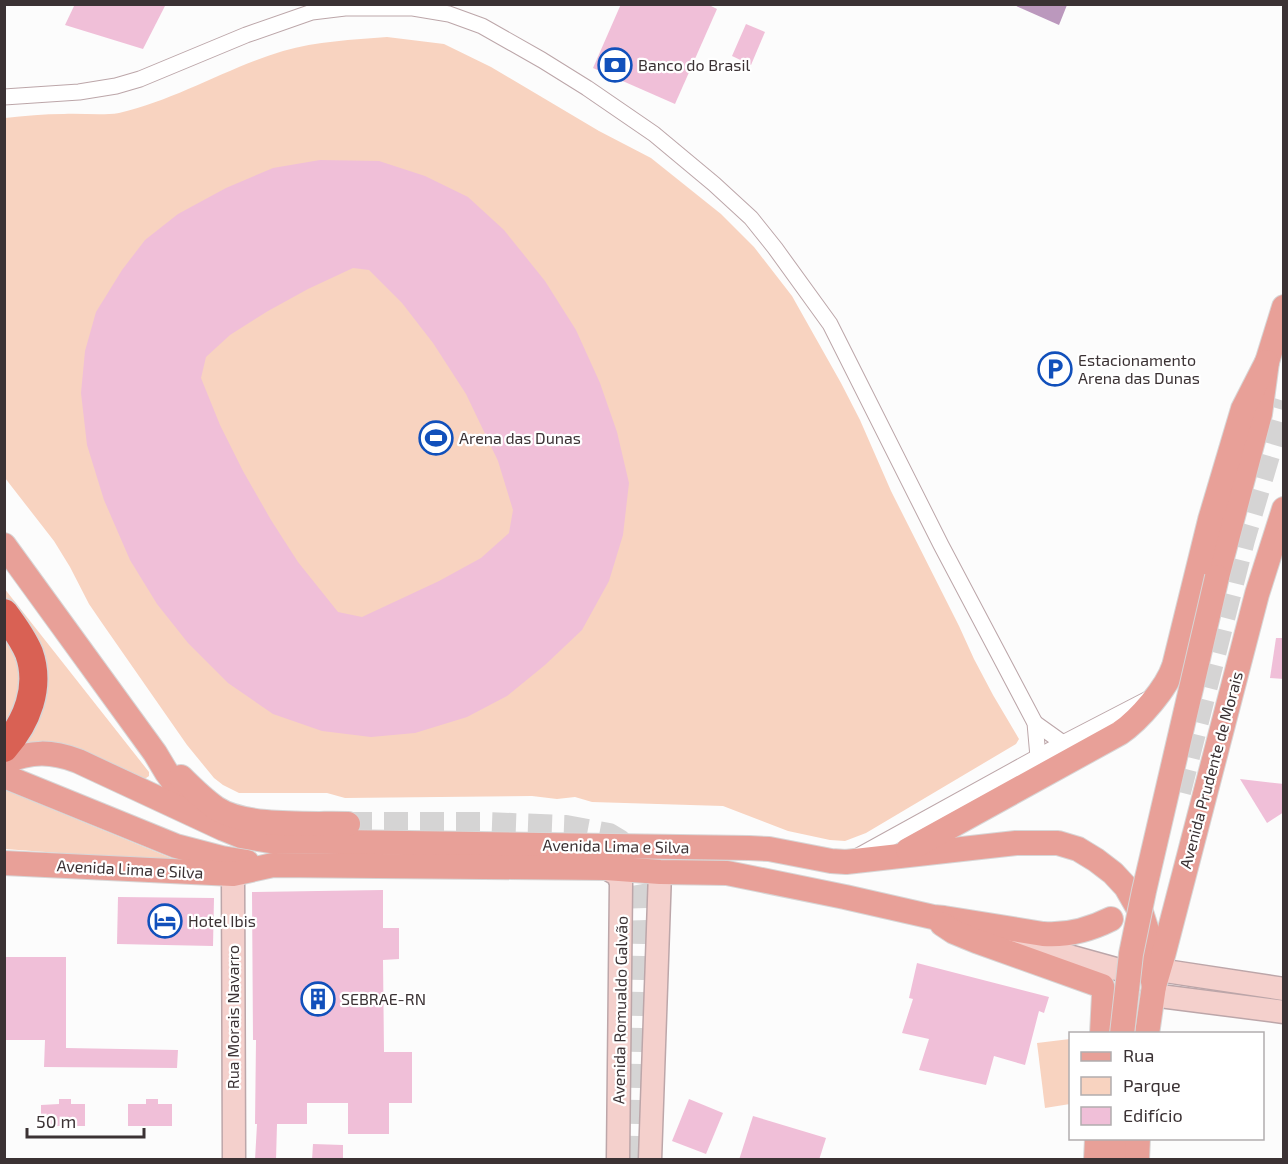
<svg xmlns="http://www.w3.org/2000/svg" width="1288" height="1164" font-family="'Exo 2',sans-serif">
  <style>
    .green { fill: #f8d3c0 }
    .water { fill: #bb98bd }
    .building { fill: #f0bfd8; fill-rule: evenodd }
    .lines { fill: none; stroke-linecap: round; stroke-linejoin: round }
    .primary-tunnel { stroke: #d5d4d4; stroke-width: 24; stroke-dasharray: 24 12; stroke-linecap: butt }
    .street-casing { stroke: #bca6a9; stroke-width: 17 }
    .secondary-casing { stroke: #bca6a9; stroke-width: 25 }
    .primary-casing { stroke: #d8d6d6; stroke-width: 26 }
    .highway-casing { stroke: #d8d6d6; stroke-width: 31 }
    .street { stroke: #fff; stroke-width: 15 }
    .secondary { stroke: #f4d0cc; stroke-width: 22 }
    .primary { stroke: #e8a098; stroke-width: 24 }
    .highway { stroke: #d96154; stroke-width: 28 }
    .primary-bridge-casing { stroke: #d8d6d6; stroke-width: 26; stroke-linecap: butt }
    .primary-bridge { stroke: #e8a098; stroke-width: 24 }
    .labels { text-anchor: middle; stroke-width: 4.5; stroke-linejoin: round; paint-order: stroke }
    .poi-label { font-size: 16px; fill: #3b3234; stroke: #fff; text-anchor: start }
    .street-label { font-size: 16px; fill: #3b3234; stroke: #fff }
  </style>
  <rect width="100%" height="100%" fill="#fcfcfc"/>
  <g class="green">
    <path d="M387 37 444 44 491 67 599 131 651 158 721 214 754 247 792 296 841 383 860 420 891 491 959 626 974 659 993 695 1019 739 1016 744 866 833 845 841 830 840 788 831 723 806 592 802 575 797 557 799 532 796 345 798 327 793H239L223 785 214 778 187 745 102 623 89 604 70 567 54 541 5 478V118C24 116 44 114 64 114 82 113 101 116 119 113 176 100 227 68 283 51 317 41 352 40 387 37Z"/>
    <polygon points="4,588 149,772 149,776 140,782 16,749 39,711 5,601"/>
    <polygon points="5,625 25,680 5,734"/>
    <polygon points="5,790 181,862 5,849"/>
    <polygon points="1070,1039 1070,1104 1045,1108 1037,1043"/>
  </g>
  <polygon class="water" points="1014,5 1067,5 1059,25"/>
  <g class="building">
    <polygon points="75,4 166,4 143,49 65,25"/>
    <polygon points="621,4 707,4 717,9 675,104 593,68"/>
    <polygon points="746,24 765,32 751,65 732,56"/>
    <path d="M320 160 379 161 425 176 468 197 504 230 545 281 576 330 600 383 617 432 629 483 623 535 609 581 582 630 545 665 507 696 467 717 415 733 371 737 322 731 273 714 228 683 188 643 157 604 130 560 104 500 87 445 81 393 85 351 96 312 122 270 145 240 178 214 226 188 273 168ZM353 268 369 270 402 303 433 343 466 394 498 461 513 510 509 533 481 558 439 581 362 617 338 612 298 562 271 520 243 471 220 425 201 378 206 357 230 335 268 311 308 289Z"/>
    <polygon points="1276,638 1284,638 1284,679 1270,678"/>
    <polygon points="1240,779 1284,784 1284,812 1267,823"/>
    <polygon points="383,890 383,928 399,928 399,959 383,960 384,1052 412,1052 412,1103 389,1103 389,1134 348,1134 348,1103 307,1103 307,1124 277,1124 276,1160 255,1160 257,1124 255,1124 256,1040 253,1040 252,892"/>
    <polygon points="118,897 214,898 213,946 117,944"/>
    <polygon points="4,957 66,957 66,1048 178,1050 177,1068 44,1067 45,1040 4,1040"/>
    <polygon points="917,963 1049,997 1044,1013 1039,1011 1025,1065 994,1056 986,1085 919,1070 929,1039 902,1033 913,999 909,998"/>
    <polygon points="59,1099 71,1099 71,1104 85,1104 85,1126 41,1126 41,1105 59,1104"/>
    <polygon points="146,1099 158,1099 158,1104 172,1104 172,1126 128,1126 128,1104 146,1104"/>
    <polygon points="689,1099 723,1113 706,1154 672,1141"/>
    <polygon points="753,1116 826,1138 819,1160 739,1160"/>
    <polygon points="313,1144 343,1145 343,1160 312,1160"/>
  </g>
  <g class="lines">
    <g class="primary-tunnel">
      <polyline points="1179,792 1243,540 1284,401"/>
      <polyline points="348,824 484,824 566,827 609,835 619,841 634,856 639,868 642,885 644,942 638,1160"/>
    </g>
    <defs>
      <g id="street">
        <polyline points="4,97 79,92 116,86 140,79 246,35 312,12 345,8 413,8 449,14 482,26 542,60 587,88 654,134 714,184 751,218 775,248 830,324 941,545 1035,723 1038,757"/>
        <polyline points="1035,723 1063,743"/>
        <polyline points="858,856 1063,743 1148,699"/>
      </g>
      <g id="secondary">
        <polyline points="606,868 618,875 621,883 618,1160"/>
        <polyline points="233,874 234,1160"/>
        <polyline points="989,934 1116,969"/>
        <polyline points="1159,970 1284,989"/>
        <polyline points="1152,995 1284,1012"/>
        <polyline points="650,1160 660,872"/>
      </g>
      <g id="primary">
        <polyline points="4,545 155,753 167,773 198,816"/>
        <polyline points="1217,577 1260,414 1267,362 1284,307"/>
        <path d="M4 762C32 751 51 751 78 761L224 829 241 836 270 841 749 848 769 849 831 861 846 862 1016 843H1058L1078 849 1096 860 1113 873 1126 887 1142 915 1149 937V962L1154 986"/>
        <polyline points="4,776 176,846 222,858 247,862"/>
        <path d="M181 777C192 788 203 799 216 808 246 828 312 823 348 824"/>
        <path d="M908 850 1120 733C1139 720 1167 688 1174 666L1210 520 1243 409 1267 362"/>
        <path d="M4 863 233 874 273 865 606 868 660 872 727 873 845 897 933 917 944 918 1043 934C1068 936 1089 930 1111 919"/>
        <polyline points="942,924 954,932 976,941 1102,986 1104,994 1102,1034"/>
        <polyline points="1147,1034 1154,986 1164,952 1257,594 1284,509"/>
        <polyline points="1096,1160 1097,1138"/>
        <polyline points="1117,1160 1117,1138"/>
        <polyline points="1137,1160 1138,1138"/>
      </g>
      <path id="highway" d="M4 613C13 625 23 639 29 653 41 687 27 722 4 748"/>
    </defs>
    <use href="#street" class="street-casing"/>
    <use href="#secondary" class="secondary-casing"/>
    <use href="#primary" class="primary-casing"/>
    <use href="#highway" class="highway-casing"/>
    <use href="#street" class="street"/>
    <use href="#secondary" class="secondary"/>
    <use href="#primary" class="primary"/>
    <use href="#highway" class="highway"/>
    <defs>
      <polyline id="primary-bridge" points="1122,1034 1131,954 1144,891 1217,577"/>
    </defs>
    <use href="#primary-bridge" class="primary-bridge-casing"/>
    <use href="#primary-bridge" class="primary-bridge"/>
  </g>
  <defs>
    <symbol id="bank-ring" viewBox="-11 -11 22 22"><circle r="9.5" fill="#fff" stroke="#1150bb" stroke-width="1.5"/><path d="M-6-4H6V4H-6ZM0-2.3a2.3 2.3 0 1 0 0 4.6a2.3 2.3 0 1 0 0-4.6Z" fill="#1150bb"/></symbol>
    <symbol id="parking-ring" viewBox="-11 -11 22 22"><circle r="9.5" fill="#fff" stroke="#1150bb" stroke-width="1.5"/><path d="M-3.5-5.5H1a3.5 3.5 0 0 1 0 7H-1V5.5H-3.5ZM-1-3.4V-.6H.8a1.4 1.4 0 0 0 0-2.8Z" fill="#1150bb"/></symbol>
    <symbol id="stadium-ring" viewBox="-11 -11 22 22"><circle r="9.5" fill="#fff" stroke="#1150bb" stroke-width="1.5"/><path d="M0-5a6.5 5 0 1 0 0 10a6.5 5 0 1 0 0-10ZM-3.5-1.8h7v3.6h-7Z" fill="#1150bb"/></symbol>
    <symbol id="hotel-ring" viewBox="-11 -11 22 22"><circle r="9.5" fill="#fff" stroke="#1150bb" stroke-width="1.5"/><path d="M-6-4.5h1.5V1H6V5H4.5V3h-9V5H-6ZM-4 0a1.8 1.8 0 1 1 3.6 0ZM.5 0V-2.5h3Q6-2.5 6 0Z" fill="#1150bb"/></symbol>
    <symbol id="building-ring" viewBox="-11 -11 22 22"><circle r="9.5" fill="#fff" stroke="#1150bb" stroke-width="1.5"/><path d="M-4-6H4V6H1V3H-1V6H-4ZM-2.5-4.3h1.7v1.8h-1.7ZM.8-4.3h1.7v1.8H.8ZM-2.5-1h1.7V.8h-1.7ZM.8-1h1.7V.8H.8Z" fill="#1150bb"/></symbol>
  </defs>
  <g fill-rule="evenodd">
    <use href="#bank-ring" x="596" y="46" width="38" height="38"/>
    <use href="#parking-ring" x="1036" y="350" width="38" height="38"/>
    <use href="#stadium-ring" x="417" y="419" width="38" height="38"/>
    <use href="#hotel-ring" x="146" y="902" width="38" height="38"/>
    <use href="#building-ring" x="299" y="980" width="38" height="38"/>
  </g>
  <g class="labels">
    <g class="poi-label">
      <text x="638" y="71">Banco do Brasil</text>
      <text x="1078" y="366">Estacionamento<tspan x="1078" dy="18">Arena das Dunas</tspan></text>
      <text x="459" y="444">Arena das Dunas</text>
      <text x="188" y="927">Hotel Ibis</text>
      <text x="341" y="1005">SEBRAE-RN</text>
    </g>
    <g class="street-label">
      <text transform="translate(1211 770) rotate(-75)" y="6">Avenida Prudente de Morais</text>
      <text transform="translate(616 846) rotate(1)" y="6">Avenida Lima e Silva</text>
      <text transform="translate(130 869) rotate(3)" y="6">Avenida Lima e Silva</text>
      <text transform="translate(620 1010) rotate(-89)" y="6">Avenida Romualdo Galvão</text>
      <text transform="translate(233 1017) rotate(-90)" y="6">Rua Morais Navarro</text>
    </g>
  </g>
  <rect width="1288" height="1164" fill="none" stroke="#3b3234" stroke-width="12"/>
  <rect x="1069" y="1032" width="195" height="108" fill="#ffffff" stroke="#b1adae" stroke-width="1.5"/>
  <rect x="1081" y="1052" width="30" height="9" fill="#e8a098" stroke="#b1adae" stroke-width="1.5"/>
  <text x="1123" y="1062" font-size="18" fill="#3b3234">Rua</text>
  <rect x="1081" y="1077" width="30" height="18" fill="#f8d3c0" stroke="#b1adae" stroke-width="1.5"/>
  <text x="1123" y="1092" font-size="18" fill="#3b3234">Parque</text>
  <rect x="1081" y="1107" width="30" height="18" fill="#f0bfd8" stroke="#b1adae" stroke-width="1.5"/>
  <text x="1123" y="1122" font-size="18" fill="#3b3234">Edifício</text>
  <path d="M27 1128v9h117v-9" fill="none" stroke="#3b3234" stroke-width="3"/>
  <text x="36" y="1128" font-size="18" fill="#3b3234" stroke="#ffffff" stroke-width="4.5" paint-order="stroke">50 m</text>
</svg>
